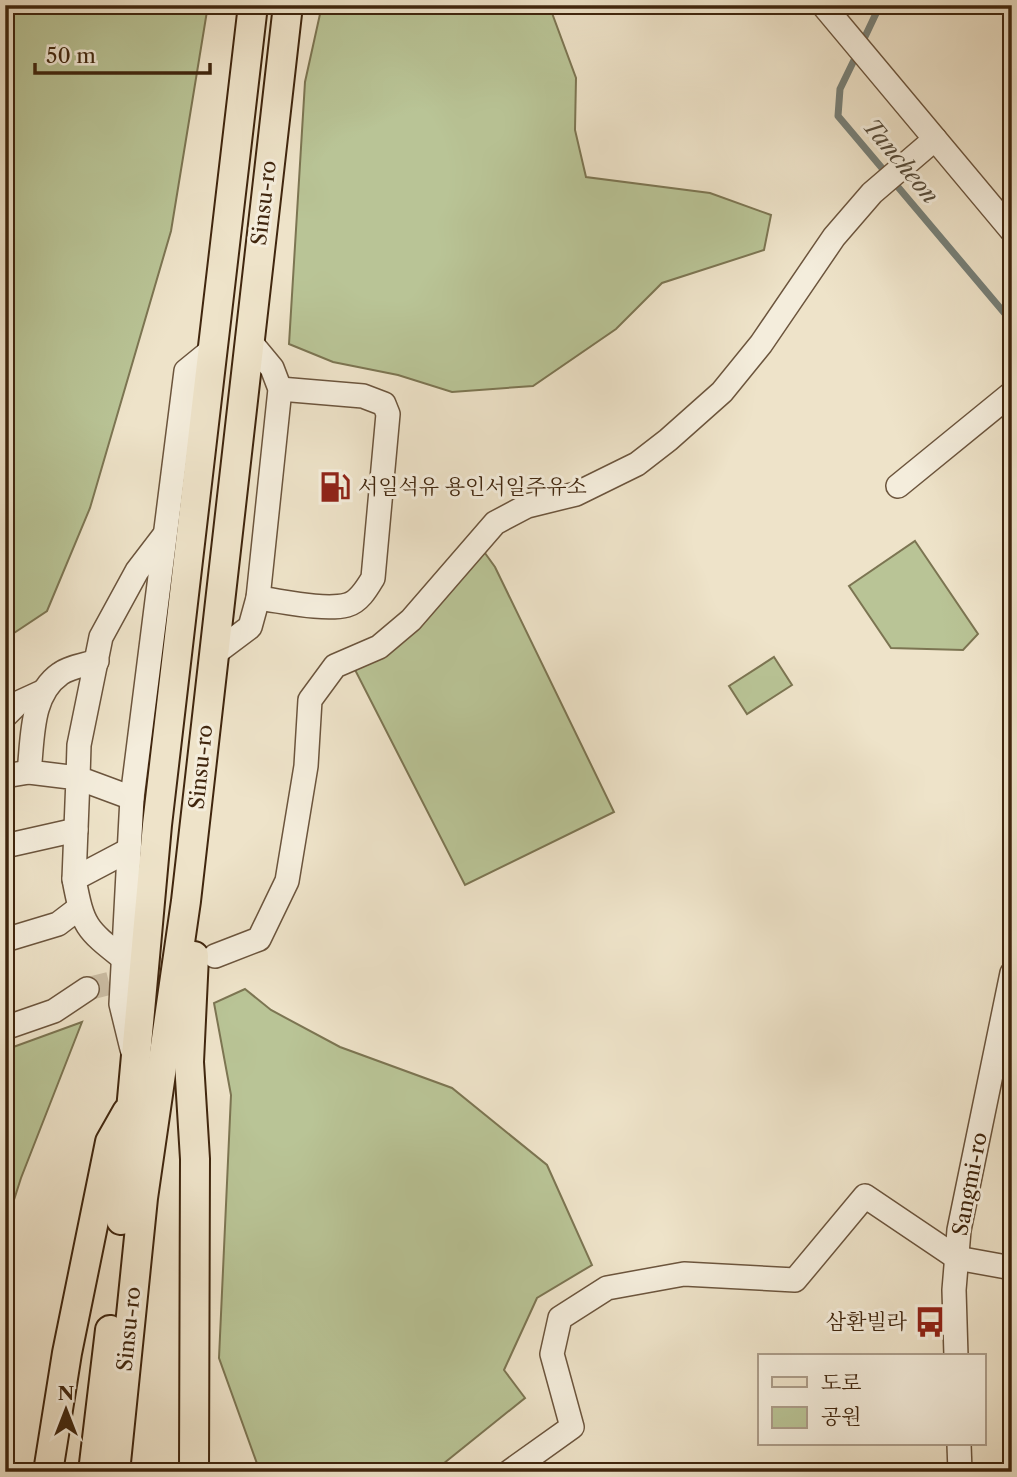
<svg xmlns="http://www.w3.org/2000/svg" width="1017" height="1477" font-family="'Libre Caslon Text','Noto Serif KR',serif">
  <style>
    .green { fill: #b9c496; stroke: #7c7552; stroke-width: 2 }
    .lines { fill: none; stroke-linecap: round; stroke-linejoin: round }
    .stream { stroke: #778078; stroke-width: 7 }
    .minor-tunnel { stroke: #cbbda4; stroke-width: 23; stroke-dasharray: 23 11; stroke-linecap: butt }
    .minor-casing { stroke: #6c553d; stroke-width: 26 }
    .major-casing { stroke: #40260e; stroke-width: 32 }
    .minor { stroke: #f4eddc; stroke-width: 23 }
    .major { stroke: #eee3c9; stroke-width: 28 }
    .labels { text-anchor: middle; stroke-width: 6; stroke-linejoin: round; paint-order: stroke }
    .street-label { font-size: 21px; fill: #40260e; stroke: #f4eddc }
    .poi-label { font-size: 21px; fill: #40260e; stroke: #f4eddc; text-anchor: start }
    .water-label { font-size: 23px; font-style: italic; fill: #574c3a; stroke: #f4eddc }
  </style>
  <rect width="100%" height="100%" fill="#eee3c9"/>
  <filter id="stains"><feTurbulence type="fractalNoise" baseFrequency=".00286" numOctaves="4"/><feColorMatrix values="0 0 0 0 .2 0 0 0 0 .09 0 0 0 0 .02 0 0 0 .5 -.17"/></filter>
  <radialGradient id="worn" r=".72"><stop offset=".6" stop-color="#630" stop-opacity="0"/><stop offset="1" stop-color="#630" stop-opacity=".3"/></radialGradient>
  <g class="green">
    <polygon points="5,5 208,5 171,231 90,508 47,611 5,639"/>
    <polygon points="322,5 549,5 576,78 575,130 586,177 710,193 771,215 764,250 662,283 616,329 533,386 452,392 398,375 333,362 289,344 305,82"/>
    <polygon points="915,541 978,634 963,650 891,648 849,586"/>
    <polygon points="477,542 495,567 614,812 465,885 350,660 379,647"/>
    <polygon points="774,657 792,685 747,714 729,686"/>
    <polygon points="245,989 271,1010 340,1047 452,1088 547,1165 592,1265 537,1298 504,1370 525,1398 433,1472 260,1472 219,1358 231,1095 214,1003"/>
    <polygon points="82,1022 21,1178 5,1228 5,1050"/>
  </g>
  <g class="lines">
    <g class="stream">
      <polyline points="862,43 880,5"/>
      <polyline points="857,54 840,89 838,116 1012,322"/>
    </g>
    <polyline class="minor-tunnel" points="87,989 192,962"/>
    <defs>
      <g id="minor">
        <polyline points="823,5 1012,231"/>
        <polyline points="898,486 1012,393"/>
        <path d="M258 598C282 601 324 611 347 605 359 602 367 588 373 578L388 414 384 404 363 396 280 389"/>
        <polyline points="214,654 250,627 258,598 280,389 272,368 248,339"/>
        <polyline points="5,716 18,703 42,692"/>
        <polyline points="5,776 29,772"/>
        <polyline points="132,798 78,778 79,745 101,637 137,571 163,537"/>
        <polyline points="5,846 76,830"/>
        <path d="M74 879 78 778 29 772C33 739 30 695 60 674 69 667 85 665 97 661"/>
        <polyline points="5,940 58,924 79,908"/>
        <polyline points="215,956 259,939 287,881 306,766 310,700 335,666 379,647 411,620 495,523 527,506 576,494 637,464 668,440 722,392 761,344 834,237 872,193 935,139"/>
        <path d="M124 959C86 929 83 927 74 879L129 850"/>
        <polyline points="5,1028 54,1011 87,989"/>
        <polyline points="132,1049 121,1004 132,798 186,371 213,349"/>
        <polyline points="956,1356 954,1290 959,1230 1012,973"/>
        <polyline points="959,1444 960,1472"/>
        <polyline points="509,1472 572,1427 552,1354 560,1318 607,1288 684,1274 795,1280 865,1196 957,1258 1012,1268"/>
      </g>
      <g id="major">
        <polyline points="194,956 189,1062 195,1159 194,1472"/>
        <polyline points="121,1220 157,825 253,5"/>
        <polyline points="48,1472 67,1353 110,1142 127,1112"/>
        <polyline points="93,1472 110,1330"/>
        <polyline points="115,1472 143,1198 186,901 288,5"/>
      </g>
    </defs>
    <use href="#minor" class="minor-casing"/>
    <use href="#major" class="major-casing"/>
    <use href="#minor" class="minor"/>
    <use href="#major" class="major"/>
  </g>
  <defs>
    <symbol id="fuel-bare" viewBox="-9 -9 18 18"><path d="M-5.5-6h7V0h2V4h1.3V-2.5L3-4.5l.8-.8L6-3V5H2.5V1h-1V6h-7ZM-4.2-4.7v3.2H.2V-4.7Z" fill="#8f2418" stroke="#f4eddc" stroke-width="2.5" paint-order="stroke"/></symbol>
    <symbol id="bus-bare" viewBox="-9 -9 18 18"><path d="M-5-6H5V4H4V6H2V4H-2V6H-4V4H-5ZM-3.5-4V0h7V-4ZM-3.5 1.2v1.5H-2V1.2ZM2 1.2v1.5H3.5V1.2Z" fill="#8f2418" stroke="#f4eddc" stroke-width="2.5" paint-order="stroke"/></symbol>
  </defs>
  <g fill-rule="evenodd">
    <use href="#fuel-bare" x="313" y="465" width="44" height="44"/>
    <use href="#bus-bare" x="908" y="1300" width="44" height="44"/>
  </g>
  <g class="labels">
    <g class="street-label">
      <text transform="translate(264 203) rotate(-83)" y="7">Sinsu-ro</text>
      <text transform="translate(201 767) rotate(-84)" y="7">Sinsu-ro</text>
      <text transform="translate(970 1184) rotate(-79)" y="7">Sangmi-ro</text>
      <text transform="translate(129 1329) rotate(-84)" y="7">Sinsu-ro</text>
    </g>
    <g class="poi-label">
      <text x="358" y="494">서일석유 용인서일주유소</text>
      <text x="907" y="1329" text-anchor="end">삼환빌라</text>
    </g>
    <g class="water-label">
      <text transform="translate(901 161) rotate(50)" y="8">Tancheon</text>
    </g>
  </g>
  <rect width="1017" height="1477" fill="none" stroke="#eee3c9" stroke-width="28"/>
  <rect x="7" y="7" width="1003" height="1463" fill="none" stroke="#40260e" stroke-width="3.5"/>
  <rect x="14" y="14" width="989" height="1449" fill="none" stroke="#40260e" stroke-width="2"/>
  <rect x="758" y="1354" width="228" height="91" fill="#f4eddc" stroke="#ac9d8a" stroke-width="2"/>
  <rect x="772" y="1377" width="35" height="10" fill="#eee3c9" stroke="#ac9d8a" stroke-width="2"/>
  <text x="821" y="1390" font-size="21" fill="#40260e">도로</text>
  <rect x="772" y="1407" width="35" height="21" fill="#b9c496" stroke="#ac9d8a" stroke-width="2"/>
  <text x="821" y="1424" font-size="21" fill="#40260e">공원</text>
  <g transform="translate(66 1410)" stroke="#f4eddc" stroke-width="5" paint-order="stroke">
  <path d="M0-5L12 26L0 18L-12 26Z" fill="#40260e"/>
  <text y="-10" font-size="19" font-weight="bold" text-anchor="middle" fill="#40260e">N</text>
  </g>
  <path d="M35 63v10h175v-10" fill="none" stroke="#40260e" stroke-width="3.5"/>
  <text x="46" y="63" font-size="21" fill="#40260e" stroke="#f4eddc" stroke-width="5" paint-order="stroke">50 m</text>
  <rect width="100%" height="100%" filter="url(#stains)"/>
  <rect width="100%" height="100%" fill="url(#worn)"/>
</svg>
